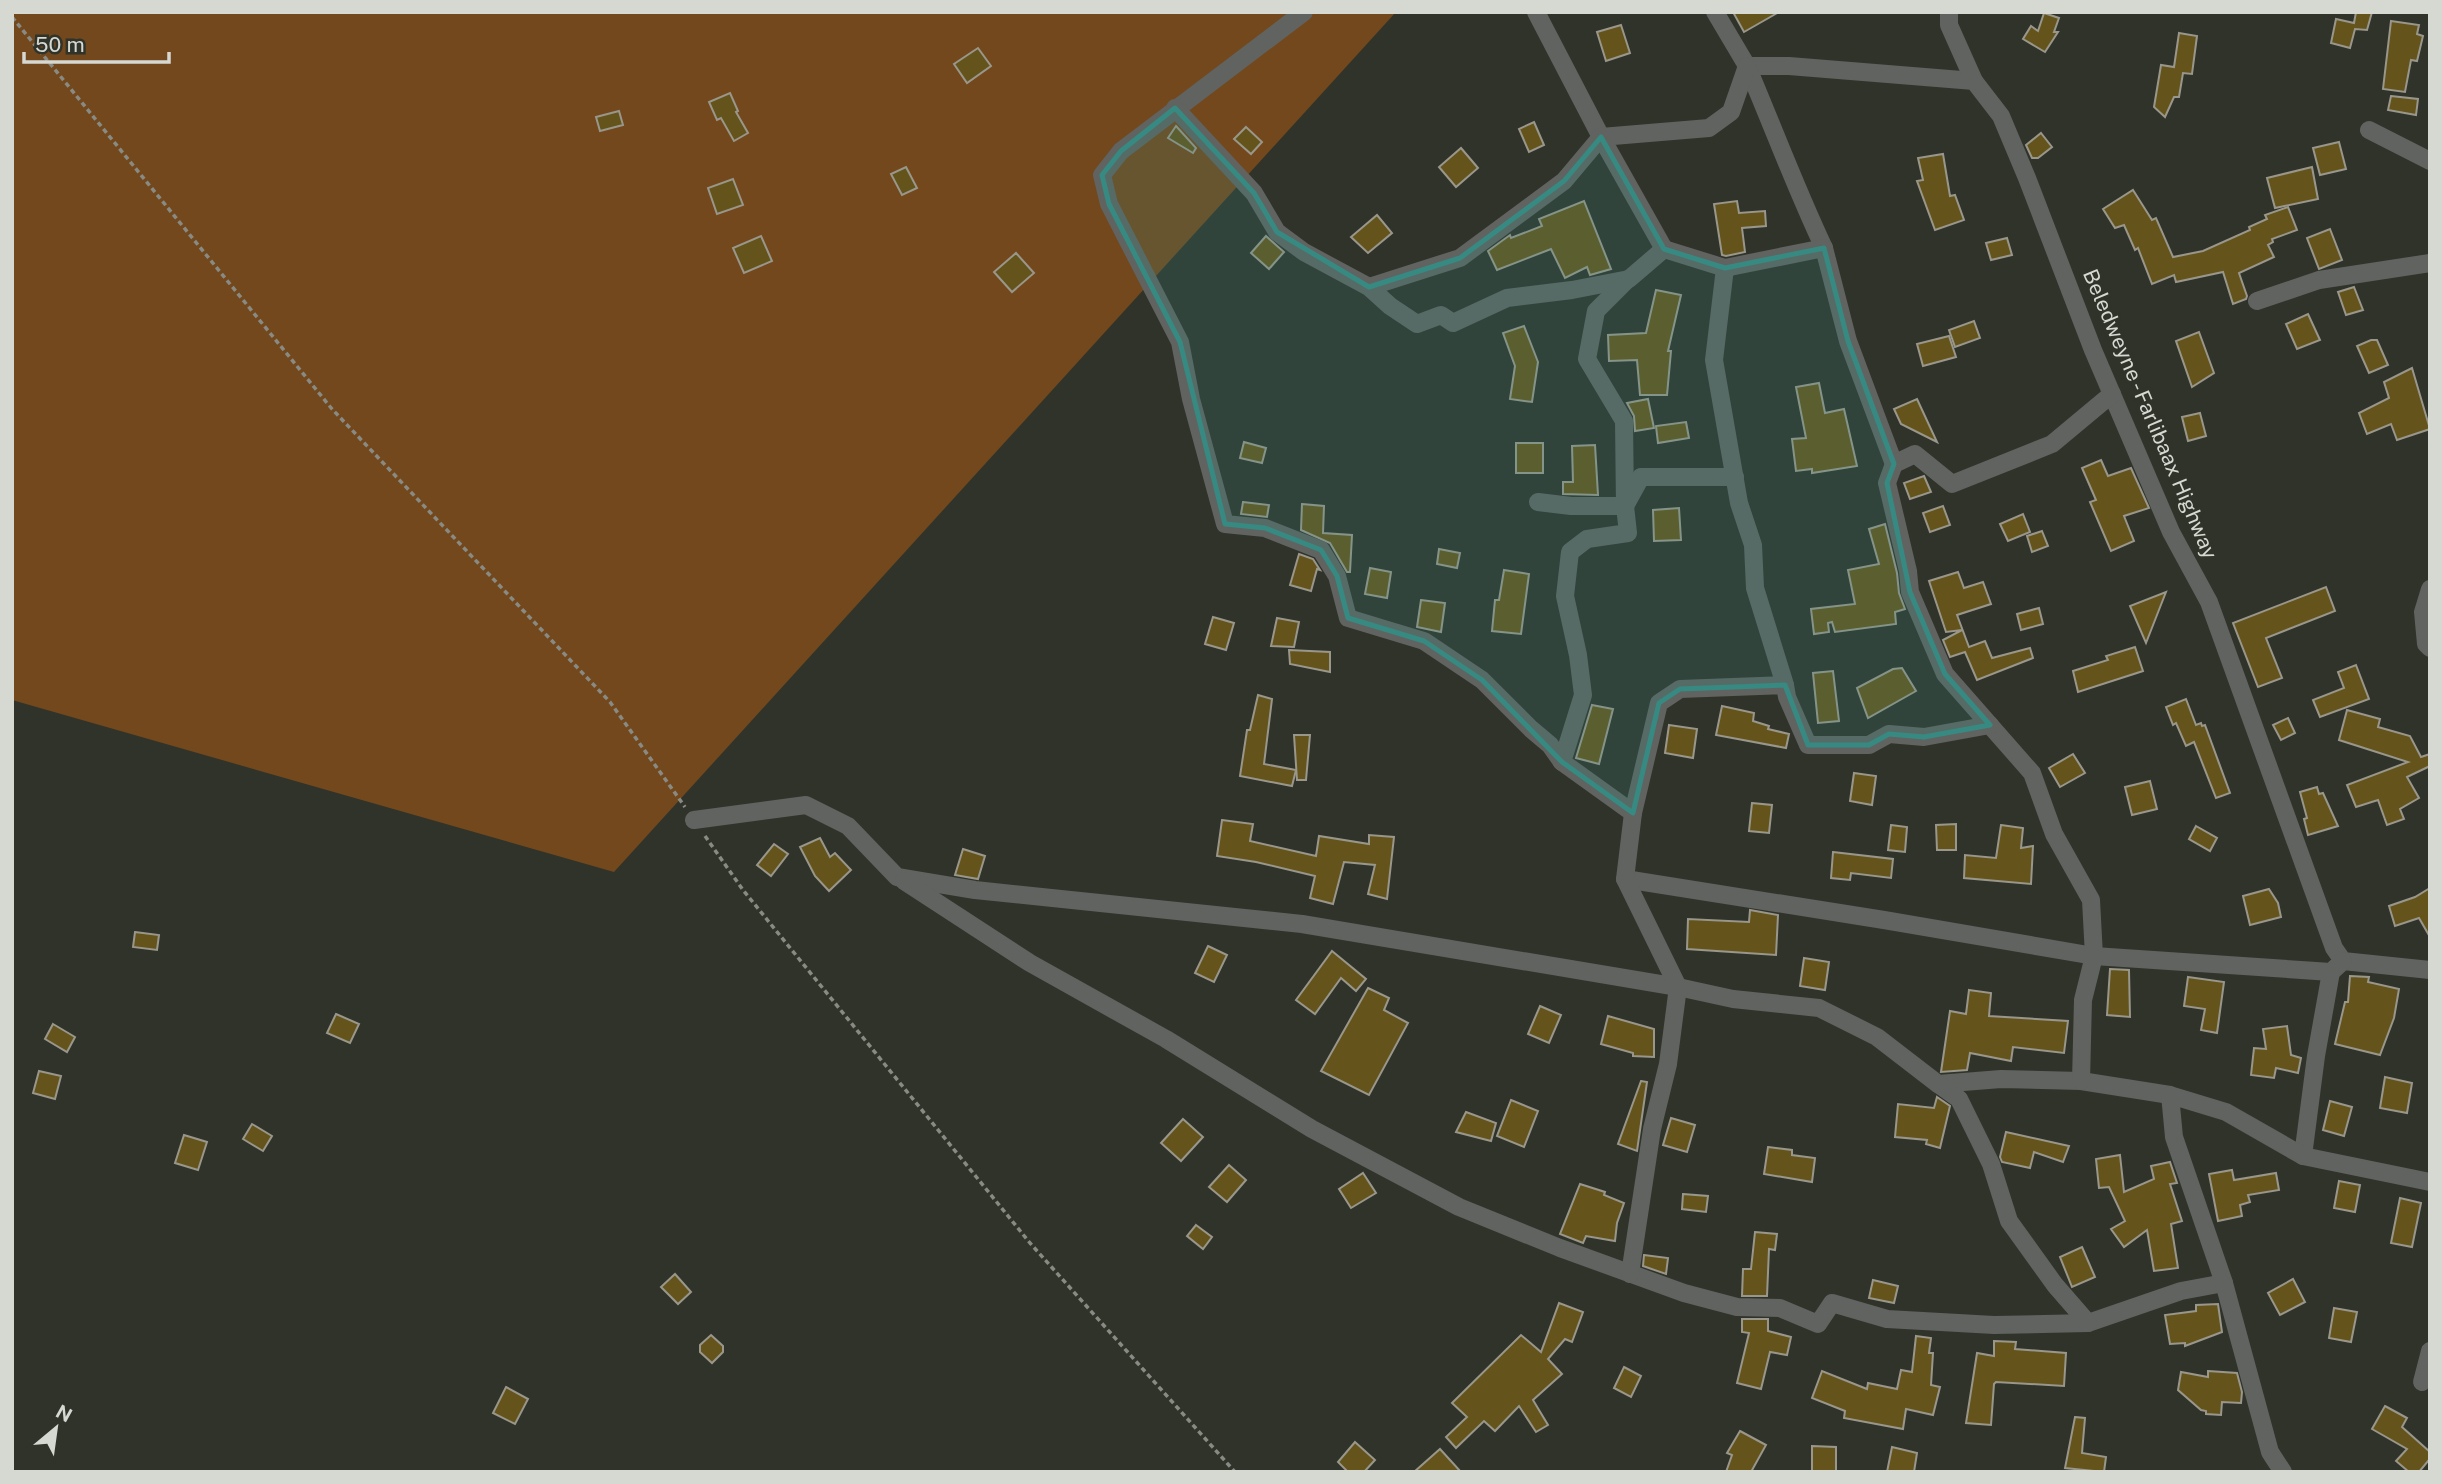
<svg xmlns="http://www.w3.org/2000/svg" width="2442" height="1484" font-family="'Public Sans',sans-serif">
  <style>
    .green { fill: #73481c }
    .building { fill: #64541b; stroke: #99968b; stroke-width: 2 }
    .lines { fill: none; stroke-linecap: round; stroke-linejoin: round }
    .path { stroke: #888a83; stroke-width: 3.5; stroke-dasharray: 5 3.5; stroke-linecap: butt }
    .minor { stroke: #606360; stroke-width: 18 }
    .marked { fill: #378a82; fill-opacity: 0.2; stroke: #378a82; stroke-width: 5; stroke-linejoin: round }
    .labels { text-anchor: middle; stroke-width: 7; stroke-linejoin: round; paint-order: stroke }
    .street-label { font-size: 21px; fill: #d6d8d2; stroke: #30332a }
  </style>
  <rect width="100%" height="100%" fill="#30332a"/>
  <polygon class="green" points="12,12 1396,12 614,872 12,700"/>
  <g class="building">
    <polygon points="1733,12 1779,12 1744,32"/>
    <polygon points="2356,12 2372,12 2367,30 2355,29 2350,48 2331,43 2336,19 2354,23"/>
    <polygon points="2044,13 2059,18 2054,32 2058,32 2045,52 2023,39 2031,26 2038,31"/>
    <polygon points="2391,21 2419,25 2417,34 2423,36 2417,61 2411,60 2405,92 2383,89"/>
    <polygon points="1621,25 1630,53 1606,61 1597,32"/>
    <polygon points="2179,33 2197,36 2192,74 2183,73 2179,97 2174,97 2165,117 2154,107 2161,65 2174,67"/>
    <polygon points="978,48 991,66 967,83 954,64"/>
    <polygon points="730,93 738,111 736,112 748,133 734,141 721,118 717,120 709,102"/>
    <polygon points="2391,96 2418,99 2416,115 2388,110"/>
    <polygon points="619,111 623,125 600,131 596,117"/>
    <polygon points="1534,122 1544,145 1529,152 1519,129"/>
    <polygon points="1176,126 1196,148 1193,153 1168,138"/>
    <polygon points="1246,127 1262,142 1251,154 1234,139"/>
    <polygon points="2041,133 2052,147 2038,158 2032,158 2026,145"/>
    <polygon points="2339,142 2346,169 2320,175 2313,148"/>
    <polygon points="1461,148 1478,168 1456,187 1439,167"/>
    <polygon points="1943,154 1950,196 1955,195 1964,220 1935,230 1917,181 1923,180 1918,158"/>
    <polygon points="906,167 917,188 902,195 891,174"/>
    <polygon points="2312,167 2318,199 2275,208 2267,178"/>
    <polygon points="733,179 743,205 717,214 708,188"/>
    <polygon points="2133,190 2152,220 2156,218 2173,257 2203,251 2250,230 2249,227 2267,219 2265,215 2288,207 2297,230 2272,239 2273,242 2268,245 2274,257 2239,273 2247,296 2246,299 2233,304 2223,272 2176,282 2174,275 2152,284 2138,248 2135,250 2124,225 2115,228 2103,209"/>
    <polygon points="1584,201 1611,269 1590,275 1587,267 1565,278 1551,249 1497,270 1488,251 1510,235 1511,238 1542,226 1539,219"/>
    <polygon points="1737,201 1739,213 1765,211 1766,226 1742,228 1745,252 1726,256 1722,255 1714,204"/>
    <polygon points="1377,215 1392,233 1368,253 1351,237"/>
    <polygon points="2330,229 2342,260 2319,269 2307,238"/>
    <polygon points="761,236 772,261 744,273 733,248"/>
    <polygon points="1266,236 1284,252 1269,269 1251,253"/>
    <polygon points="2007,238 2012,255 1991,260 1986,243"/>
    <polygon points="1016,253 1034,273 1012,292 994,272"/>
    <polygon points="2354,287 2363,310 2346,315 2338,292"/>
    <polygon points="1656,290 1681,295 1668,351 1671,351 1667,395 1640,395 1637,360 1609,361 1608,335 1646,333"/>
    <polygon points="2308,314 2320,340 2297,349 2286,324"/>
    <polygon points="1974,321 1980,338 1955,347 1949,330"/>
    <polygon points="1524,326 1538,362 1532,402 1510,399 1515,366 1503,333"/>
    <polygon points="2199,332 2214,373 2192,387 2176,341"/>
    <polygon points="1949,336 1956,357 1923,366 1917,344"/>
    <polygon points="2371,340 2377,340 2388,365 2369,373 2357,346"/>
    <polygon points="2412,368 2430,429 2397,440 2391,424 2367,434 2359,413 2389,398 2384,382"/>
    <polygon points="1819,383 1825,413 1844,409 1857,466 1812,473 1812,469 1796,471 1792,439 1806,438 1796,387"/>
    <polygon points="1648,399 1654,428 1635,431 1634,416 1627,403"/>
    <polygon points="1917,399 1937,442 1901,424 1894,409"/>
    <polygon points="2200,413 2206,436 2188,441 2182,417"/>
    <polygon points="1686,422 1689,438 1658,443 1656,426"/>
    <polygon points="1244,442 1266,448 1262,463 1240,458"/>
    <rect x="1516" y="443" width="27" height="30"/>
    <polygon points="1595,445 1598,495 1563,494 1563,482 1573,482 1572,446"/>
    <polygon points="2101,460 2108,476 2131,468 2149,508 2124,516 2134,541 2111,551 2090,502 2096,500 2082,468"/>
    <polygon points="1924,476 1931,492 1910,499 1904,483"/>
    <polygon points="1243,502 1269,505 1267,517 1241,514"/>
    <polygon points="1302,504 1324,506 1323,533 1352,535 1350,572 1347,572 1330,543 1301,530"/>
    <polygon points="1943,506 1950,525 1930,532 1923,513"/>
    <polygon points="1679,508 1681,540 1654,541 1653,510"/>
    <polygon points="2023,514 2030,532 2008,541 2000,524"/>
    <polygon points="1885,524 1897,573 1899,593 1905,609 1895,612 1896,624 1835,632 1832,622 1828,623 1829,632 1814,634 1811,609 1855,604 1848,570 1879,564 1869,529"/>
    <polygon points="2042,531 2048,546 2032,552 2027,536"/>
    <polygon points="1439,549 1460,553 1457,568 1437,564"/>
    <polygon points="1299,554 1313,559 1320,570 1317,569 1311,591 1290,585"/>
    <polygon points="1370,568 1391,572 1387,598 1365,594"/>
    <polygon points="1504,570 1529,574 1521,634 1492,631 1495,600 1499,600"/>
    <polygon points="1958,572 1964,588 1983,582 1991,604 1957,615 1969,647 1985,641 1992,658 2030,648 2033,658 1977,680 1965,652 1950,657 1943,640 1962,630 1946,632 1929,581"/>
    <polygon points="2326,587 2335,611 2266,638 2282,678 2258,687 2233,623"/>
    <polygon points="2166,592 2146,643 2130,606"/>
    <polygon points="1421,600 1445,603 1441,632 1417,627"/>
    <polygon points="2039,608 2043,624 2021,630 2017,614"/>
    <polygon points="1213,617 1234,623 1226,650 1205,644"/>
    <polygon points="1277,618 1299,622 1294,647 1271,646"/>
    <polygon points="2135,647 2143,671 2078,692 2073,671 2108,660 2106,656"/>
    <polygon points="1289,650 1330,652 1330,672 1290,664"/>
    <polygon points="2356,665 2369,699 2320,717 2313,700 2344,688 2338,672"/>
    <polygon points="1902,668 1916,691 1868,718 1857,688 1893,669"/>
    <polygon points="1833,671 1839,721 1818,723 1813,673"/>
    <polygon points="1258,695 1272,699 1264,764 1296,770 1292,786 1240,776 1247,730 1250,730"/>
    <polygon points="2186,699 2196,725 2201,723 2202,726 2205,725 2230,793 2216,798 2194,742 2186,746 2176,723 2173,725 2166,707"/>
    <polygon points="1592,705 1613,709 1599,764 1576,758"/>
    <polygon points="1722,706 1754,713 1753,721 1769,726 1768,729 1789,734 1786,748 1716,735"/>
    <polygon points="2347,710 2380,719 2378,727 2410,736 2421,757 2430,754 2430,766 2407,777 2419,798 2400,809 2404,819 2387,825 2378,800 2356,807 2347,785 2408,762 2339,740"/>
    <polygon points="2288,718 2295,733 2281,740 2273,725"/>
    <polygon points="1669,725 1697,729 1693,758 1665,753"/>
    <polygon points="1294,735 1310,735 1306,780 1297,780"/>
    <polygon points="2073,754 2085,773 2060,787 2049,768"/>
    <polygon points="1854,773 1876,776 1872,805 1850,801"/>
    <polygon points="2150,781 2157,809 2132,815 2125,787"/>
    <polygon points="2317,787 2319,794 2323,793 2338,826 2308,835 2304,819 2307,818 2300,792"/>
    <polygon points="1752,803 1772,805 1769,833 1749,831"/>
    <polygon points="1222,820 1253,824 1250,841 1316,856 1319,836 1369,844 1369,835 1394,837 1387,899 1368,894 1375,865 1344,862 1333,904 1310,898 1315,876 1256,862 1217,856"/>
    <polygon points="1956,824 1956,850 1937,850 1936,825"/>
    <polygon points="1891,825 1907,827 1905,852 1888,850"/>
    <polygon points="2001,825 2023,828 2021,848 2033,846 2031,884 1964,878 1965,855 1996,858"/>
    <polygon points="2196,826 2217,838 2210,851 2189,839"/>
    <polygon points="820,838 830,857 835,853 851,870 829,891 815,876 800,847"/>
    <polygon points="774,844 788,854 771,876 757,865"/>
    <polygon points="963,849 985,856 978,879 955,875"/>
    <polygon points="1833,852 1893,859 1891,878 1851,873 1850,880 1831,878"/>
    <polygon points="2430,888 2430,937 2419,918 2395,926 2389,906 2415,897"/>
    <polygon points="2269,889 2278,903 2281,917 2250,925 2243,896"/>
    <polygon points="1750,910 1778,915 1776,955 1687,949 1688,919 1749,922"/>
    <polygon points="135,932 159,935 157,950 133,947"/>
    <polygon points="1208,946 1227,955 1214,982 1195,973"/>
    <polygon points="1332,951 1366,979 1356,991 1341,978 1315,1014 1296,1000"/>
    <polygon points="1804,958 1829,962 1825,990 1800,986"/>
    <polygon points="2110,969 2129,970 2130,1017 2107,1015"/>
    <polygon points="2350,976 2369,977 2368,982 2399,989 2394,1018 2380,1055 2335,1044 2345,1002 2348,1002"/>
    <polygon points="2188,977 2224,982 2217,1033 2201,1030 2205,1009 2184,1006"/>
    <polygon points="1368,988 1389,998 1384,1010 1408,1023 1369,1095 1321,1071"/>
    <polygon points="1969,990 1991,993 1989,1016 2068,1021 2064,1053 2013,1047 2011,1061 1970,1053 1967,1070 1941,1072 1950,1011 1966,1014"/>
    <polygon points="1540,1006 1561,1015 1549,1043 1528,1034"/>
    <polygon points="336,1014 359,1024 350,1043 327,1033"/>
    <polygon points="1608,1016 1654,1029 1654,1057 1633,1056 1633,1053 1601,1044"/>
    <polygon points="53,1024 75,1037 67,1052 45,1039"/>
    <polygon points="2287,1026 2291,1055 2301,1058 2298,1073 2276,1068 2274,1078 2251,1075 2254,1048 2266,1049 2263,1029"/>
    <polygon points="39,1071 61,1076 55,1099 33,1093"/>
    <polygon points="2385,1077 2412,1083 2407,1113 2380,1108"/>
    <polygon points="1641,1081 1647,1082 1637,1151 1618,1144"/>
    <polygon points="1937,1097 1950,1106 1940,1148 1926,1144 1927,1140 1895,1137 1898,1104 1934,1108"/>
    <polygon points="1511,1100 1538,1111 1524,1147 1497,1136"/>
    <polygon points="2330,1101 2352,1107 2344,1136 2323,1130"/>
    <polygon points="1466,1112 1496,1123 1491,1141 1456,1132"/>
    <polygon points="1671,1118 1695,1125 1687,1152 1663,1145"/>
    <polygon points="1183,1119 1203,1137 1181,1161 1161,1143"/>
    <polygon points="252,1124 272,1136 263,1151 243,1139"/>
    <polygon points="2006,1132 2069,1146 2063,1162 2034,1152 2030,1168 2002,1162 2000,1157"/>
    <polygon points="184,1135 207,1142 198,1170 175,1163"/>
    <polygon points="1768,1147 1792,1150 1792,1155 1815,1158 1812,1182 1764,1174"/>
    <polygon points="2120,1155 2124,1192 2154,1179 2151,1166 2170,1162 2177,1183 2170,1184 2182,1221 2171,1224 2178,1268 2154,1271 2147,1230 2124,1247 2111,1229 2125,1221 2109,1187 2099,1188 2096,1159"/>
    <polygon points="1229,1165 1246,1180 1227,1202 1209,1187"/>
    <polygon points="2232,1170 2234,1180 2276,1173 2279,1190 2248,1195 2250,1202 2240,1205 2242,1216 2218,1221 2209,1174"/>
    <polygon points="1363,1173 1376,1193 1351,1208 1339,1189"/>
    <polygon points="2339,1181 2360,1185 2355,1212 2334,1208"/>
    <polygon points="1580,1184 1605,1192 1604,1195 1624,1203 1617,1223 1615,1241 1586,1236 1583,1243 1560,1234"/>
    <polygon points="1683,1194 1708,1196 1706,1212 1682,1209"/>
    <polygon points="2400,1198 2421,1203 2412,1247 2391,1243"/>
    <polygon points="1196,1225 1212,1237 1203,1249 1187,1236"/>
    <polygon points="1755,1232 1777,1234 1775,1250 1769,1249 1767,1296 1742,1296 1743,1269 1751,1269"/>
    <polygon points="2082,1247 2095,1277 2072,1287 2060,1257"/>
    <polygon points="1644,1255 1668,1258 1666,1274 1643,1266"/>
    <polygon points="675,1274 691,1292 678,1304 661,1287"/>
    <polygon points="2293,1279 2305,1302 2280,1315 2268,1293"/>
    <polygon points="1873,1280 1898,1286 1894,1303 1869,1298"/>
    <polygon points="1559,1303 1583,1312 1572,1342 1565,1339 1548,1359 1562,1374 1533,1400 1548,1425 1536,1432 1519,1406 1495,1431 1484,1421 1456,1448 1446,1437 1467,1417 1452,1403 1521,1335 1541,1352"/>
    <polygon points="2218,1304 2222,1332 2185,1346 2185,1343 2170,1344 2165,1315 2196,1311 2196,1305"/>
    <polygon points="2334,1308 2357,1312 2351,1342 2329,1338"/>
    <polygon points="1742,1319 1768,1319 1768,1331 1791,1337 1787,1355 1770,1352 1761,1389 1737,1383 1749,1333 1742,1332"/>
    <polygon points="711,1335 723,1346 723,1352 712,1363 700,1352 700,1345"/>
    <polygon points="1916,1336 1931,1338 1929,1353 1933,1353 1931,1385 1940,1387 1933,1415 1906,1409 1903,1429 1844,1418 1845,1411 1812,1398 1822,1371 1867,1389 1868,1383 1897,1389 1901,1370 1912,1372"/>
    <polygon points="1994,1341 2016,1342 2015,1349 2066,1353 2064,1386 1996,1382 1994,1384 1991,1425 1966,1423 1977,1353 1994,1356"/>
    <polygon points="1624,1367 1641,1376 1631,1397 1614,1388"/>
    <polygon points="2208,1371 2237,1373 2242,1392 2241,1403 2222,1402 2221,1415 2206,1414 2206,1411 2201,1410 2178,1390 2181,1372 2208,1377"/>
    <polygon points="506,1387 528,1399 515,1424 493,1413"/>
    <polygon points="2385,1406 2407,1418 2402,1427 2430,1452 2430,1462 2428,1461 2419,1472 2409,1472 2396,1461 2407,1449 2372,1429"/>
    <polygon points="2075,1417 2085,1418 2082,1453 2106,1457 2104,1472 2065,1468"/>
    <polygon points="1740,1431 1766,1445 1751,1472 1726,1472 1732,1455 1727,1453"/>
    <polygon points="1355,1442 1375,1460 1364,1472 1348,1472 1338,1462"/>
    <polygon points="1812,1446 1836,1447 1836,1472 1812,1472"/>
    <polygon points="1892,1447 1917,1453 1914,1472 1887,1472"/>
    <polygon points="1440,1449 1461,1472 1414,1472"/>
  </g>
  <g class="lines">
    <g class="path">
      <polyline points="12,17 332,409 610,702 685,807"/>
      <polyline points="705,836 743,890 1030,1243 1235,1472"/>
    </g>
    <g class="minor">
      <polyline points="1304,12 1121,151 1102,175 1109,204 1180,342 1191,399 1225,524 1265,528 1321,550 1337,576 1348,618 1424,641 1482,680 1531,729 1550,745 1562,762"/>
      <polyline points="1536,12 1601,137 1664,249"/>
      <polyline points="1715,12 1747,66 1789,66 1974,81 2001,116 2027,178 2093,350 2171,532 2209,602 2334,948 2343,961 2430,970"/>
      <polyline points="1949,12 1949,25 1974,81"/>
      <path d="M1747 66C1773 127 1796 189 1824 248"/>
      <polyline points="1175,108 1254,193 1277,232 1304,252 1369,287 1390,306 1417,324 1441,315 1453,323 1507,298 1572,290 1629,279 1664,249 1725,268 1824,248 1848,341 1894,464"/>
      <polyline points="2369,130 2430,161"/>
      <polyline points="1725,268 1714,360 1739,503 1753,545 1755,588 1785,685"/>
      <polyline points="1628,279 1596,311 1587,359 1624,421 1625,506 1628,533 1587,539 1570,552 1565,596 1578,655 1583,695 1562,762 1633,813"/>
      <polyline points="1369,287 1460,258 1564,181 1601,137 1709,128 1731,112 1747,66"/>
      <polyline points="2257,301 2319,280 2430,263"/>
      <polyline points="1538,502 1571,506 1625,506 1641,477 1735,477"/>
      <polyline points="2430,589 2423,612 2426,644 2430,648"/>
      <polyline points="694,820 806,805 848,826 897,877 975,890 1302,924 1678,987 1733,999 1819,1008 1877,1037 1938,1084 2001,1079 2081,1081 2170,1095"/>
      <polyline points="1625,879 1884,920 2094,956 2331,972 2343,961"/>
      <polyline points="904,881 1030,963 1166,1039 1312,1129 1459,1207 1560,1248 1684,1293 1737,1307 1780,1308 1818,1324 1832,1303 1887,1319 1994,1325 2088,1323 2181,1291 2224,1283"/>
      <polyline points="2081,1081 2083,1000 2094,956 2091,900 2054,834 2032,773 1945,674 1910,592 1908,571 1887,483 1894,464 1915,454 1952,484 2052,444 2112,394"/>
      <polyline points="1938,1084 1959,1099 1991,1164 2009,1221 2055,1285 2088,1323"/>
      <polyline points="2303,1156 2316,1056 2331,972"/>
      <polyline points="1630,1274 1652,1129 1668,1064 1678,987 1625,879 1633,813 1659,703 1680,689 1785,685 1787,697 1808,745 1869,745 1889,734 1924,737 1990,725"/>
      <polyline points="2422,1382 2430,1351"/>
      <polyline points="2283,1472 2270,1452 2224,1283 2174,1137 2170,1095 2226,1112 2303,1156 2430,1182"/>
    </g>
  </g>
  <path class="marked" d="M1175 108 1254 193 1277 232 1369 287 1460 258 1564 181 1601 137 1664 249 1725 268 1824 248 1848 341 1894 464 1887 483 1910 592 1945 674 1990 725 1924 737 1889 734 1869 745H1808L1785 685 1680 689 1659 703 1633 813 1562 762 1482 680 1424 641 1348 618 1337 576 1321 550 1265 528 1225 524 1180 342 1109 204 1102 175 1121 151Z"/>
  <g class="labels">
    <g class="street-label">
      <text transform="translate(2150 414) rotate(67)" y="7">Beledweyne - Farlibaax Highway</text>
    </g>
  </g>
  <rect width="2442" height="1484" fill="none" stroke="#d6d8d2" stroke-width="28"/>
  <g transform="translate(56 1428) rotate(29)" stroke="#30332a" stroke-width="5" paint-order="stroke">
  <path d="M0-5L12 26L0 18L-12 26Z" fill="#d6d8d2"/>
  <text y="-10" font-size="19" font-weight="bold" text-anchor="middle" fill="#d6d8d2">N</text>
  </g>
  <path d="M24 52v10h145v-10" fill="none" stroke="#d6d8d2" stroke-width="3.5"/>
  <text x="35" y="52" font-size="21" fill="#d6d8d2" stroke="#30332a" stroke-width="5" paint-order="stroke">50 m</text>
</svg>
